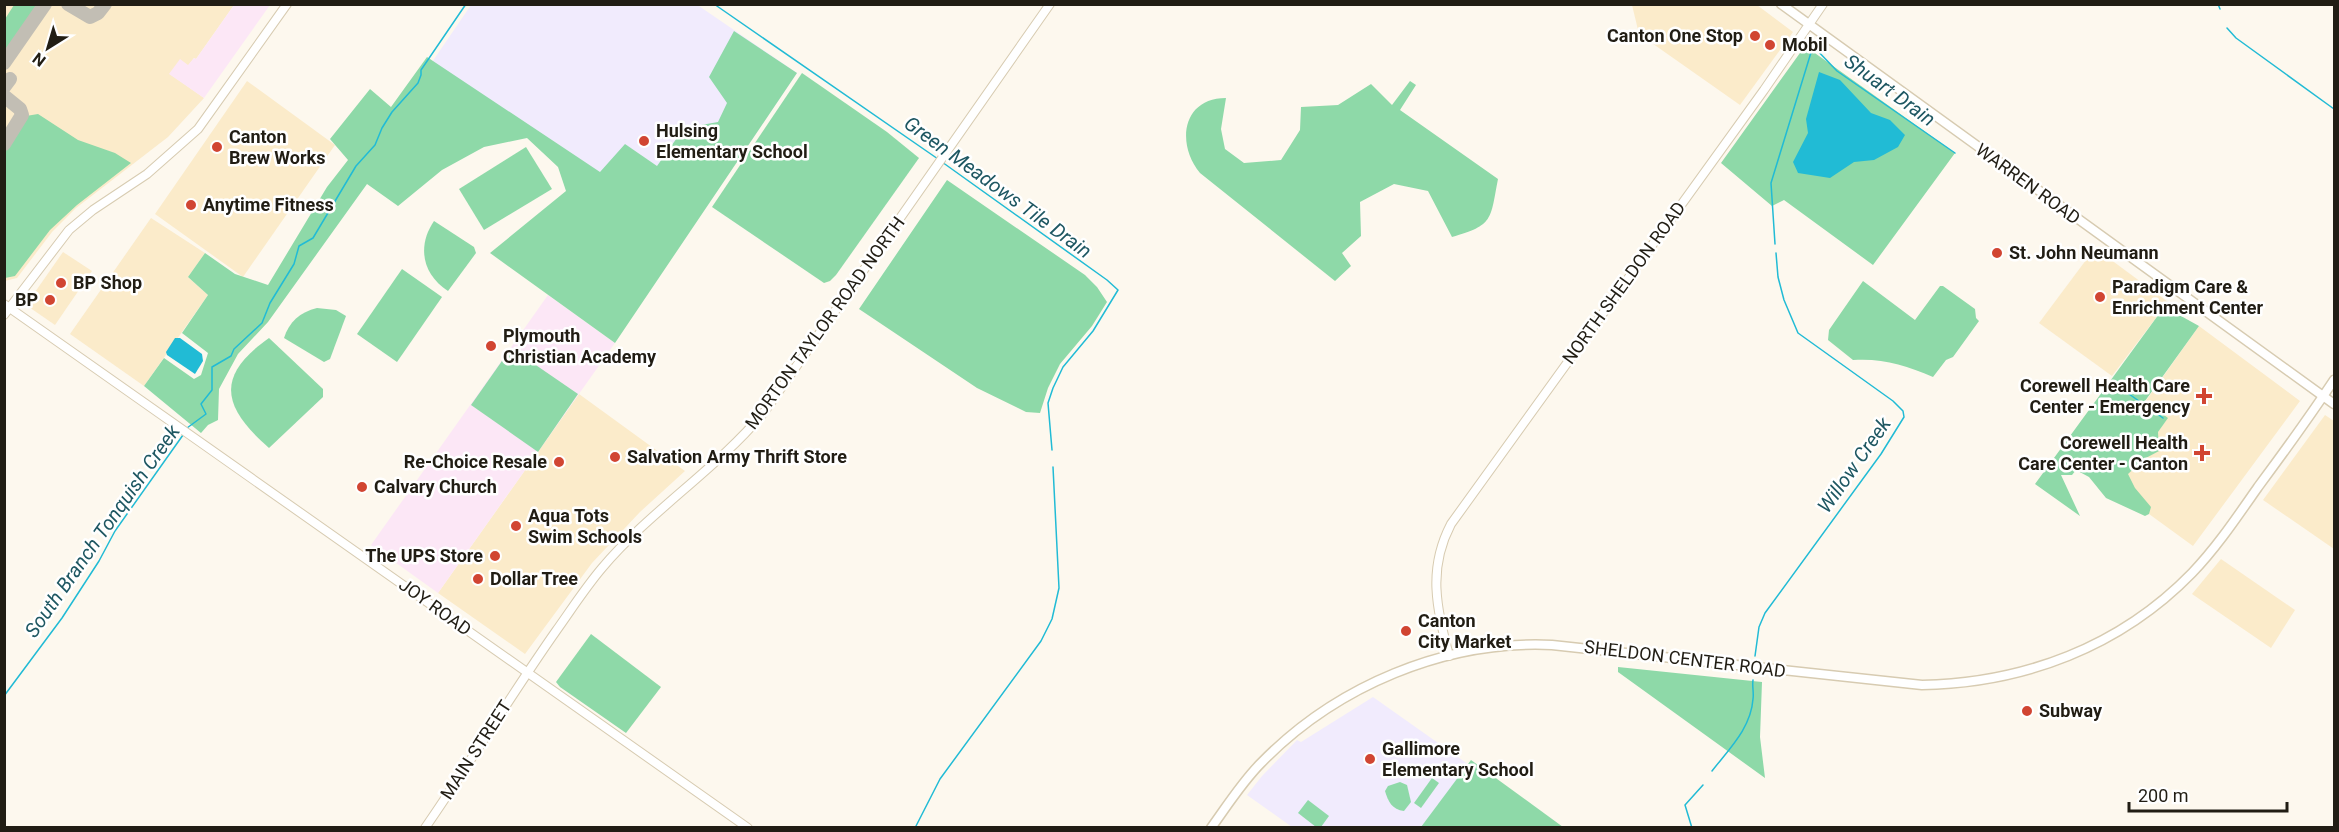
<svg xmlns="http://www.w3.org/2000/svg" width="2339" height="832" font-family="Roboto,sans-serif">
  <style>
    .built { fill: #fbebca }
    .industrial { fill: #fce7f6 }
    .education { fill: #f1ebfd }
    .green { fill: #8ed9a8 }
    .water { fill: #21bbd5 }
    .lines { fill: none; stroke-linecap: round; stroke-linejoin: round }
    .stream { stroke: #21bbd5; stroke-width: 1.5 }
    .taxiway { stroke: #c2beb4; stroke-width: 14 }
    .tertiary-casing { stroke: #d7cbb1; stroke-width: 10 }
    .secondary-casing { stroke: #d7cbb1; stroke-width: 11 }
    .tertiary { stroke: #fff; stroke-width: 8 }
    .secondary { stroke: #fff; stroke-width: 8 }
    .poi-dot { fill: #d14532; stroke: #fff; stroke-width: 2 }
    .labels { text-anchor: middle; stroke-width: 5; stroke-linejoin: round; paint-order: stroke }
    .poi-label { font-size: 18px; font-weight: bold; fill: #211d14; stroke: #fff; text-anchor: start }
    .street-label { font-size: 18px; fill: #211d14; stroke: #fff }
    .water-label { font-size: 20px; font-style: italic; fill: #1e5762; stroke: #fff }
  </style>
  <rect width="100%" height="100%" fill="#fdf8ee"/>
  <g class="built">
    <polygon points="4,5 234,5 196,59 194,58 188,66 170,74 204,98 168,137 76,208 52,232 17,278 5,281"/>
    <polygon points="1632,5 1757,5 1793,32 1740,105 1639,34"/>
    <polygon points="247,81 335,145 243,277 155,214"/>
    <polygon points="151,218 205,253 188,277 208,295 144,386 70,334"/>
    <polygon points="2095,248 2168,302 2112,376 2039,323"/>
    <polygon points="63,252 92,271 55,325 26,305"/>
    <polygon points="2199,326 2300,401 2193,546 2116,490 2167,419 2145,402"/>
    <polygon points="579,394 685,471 640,512 592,563 525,654 438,593"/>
    <polygon points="2325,415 2334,421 2334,549 2263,500"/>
    <polygon points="2221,559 2295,610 2271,648 2192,594"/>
  </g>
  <g class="industrial">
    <polygon points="234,5 270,5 204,98 169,74 180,59 188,65 194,58 196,59"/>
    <polygon points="548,295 615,343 438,593 371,545"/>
  </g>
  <g class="education">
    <polygon points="696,4 797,73 683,241 428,68 471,5"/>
    <polygon points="1373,697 1557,827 1292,827 1247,795 1262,776 1297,740 1301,742"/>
  </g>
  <g class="green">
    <polygon points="14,5 40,5 5,57 5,19"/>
    <polygon points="734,31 797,73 615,343 490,253 566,191 558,167 527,138 484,147 442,170 398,206 367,184 268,322 238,354 219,389 218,420 208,425 201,433 144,386 164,358 194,379 201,375 208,353 182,333 208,295 188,277 205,253 235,274 268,285 327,187 348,160 330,139 370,89 391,107 427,57 600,172 625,144 657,166 684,128 718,122 727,103 709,77"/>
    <polygon points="1805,46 1955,153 1873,265 1784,200 1772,206 1721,163"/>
    <polygon points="802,73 887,132 919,158 836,275 830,281 824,283 712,207"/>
    <path d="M1410 81 1416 85 1400 110 1498 179C1490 220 1494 225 1452 237L1428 191 1394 184 1360 202 1361 236 1342 253 1351 266 1335 281 1200 173C1176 144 1182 98 1226 98L1221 129 1225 149 1244 163 1281 160 1300 130 1301 107 1338 105 1371 84 1392 105Z"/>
    <polygon points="38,114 78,140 115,153 131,163 77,205 50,230 15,276 5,278 5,150 26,116"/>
    <polygon points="526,147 552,189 484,230 459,189"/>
    <polygon points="947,180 1085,275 1097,287 1107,302 1092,326 1060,364 1048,388 1040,413 1026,412 977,388 859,309"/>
    <path d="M434 221 474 247 476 253 448 291C422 274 417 246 434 221Z"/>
    <polygon points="402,269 442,297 397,362 357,334"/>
    <path d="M1863 281 1915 320 1940 286H1943L1975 309 1976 318 1979 321 1953 357 1946 360 1933 377C1906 365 1882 358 1853 360L1828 340 1829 330Z"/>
    <path d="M317 308 336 310 346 316 330 359 324 362 284 338C289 322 300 312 317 308Z"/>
    <polygon points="2159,314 2181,316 2199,326 2145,401 2168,418 2158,432 2159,451 2144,459 2128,474 2135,488 2151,507 2149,514 2145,516 2106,498 2089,477 2076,470 2072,475 2061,475 2080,516 2035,484"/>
    <path d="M269 338 323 389V397L269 448C222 407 215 376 269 338Z"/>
    <polygon points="511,348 578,394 538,452 471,405"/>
    <polygon points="591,634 661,687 626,733 560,687 556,682"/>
    <polygon points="1618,667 1762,682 1760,737 1765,778 1618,672"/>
    <polygon points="1471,760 1563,827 1421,827"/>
    <polygon points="1432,778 1439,783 1421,808 1414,803"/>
    <path d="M1400 782 1407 785 1411 802 1404 811C1392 810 1388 801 1385 791L1388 786Z"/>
    <polygon points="1308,800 1329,816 1321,827 1316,827 1298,813"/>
  </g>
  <g class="water">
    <polygon points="1819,72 1840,80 1871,113 1890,120 1905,135 1898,147 1874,160 1854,162 1830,178 1798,173 1793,162 1808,133 1806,119"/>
    <polygon points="175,338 180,338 202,354 203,361 195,374 167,355 166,352"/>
  </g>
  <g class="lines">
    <g class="stream">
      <polyline points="714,4 938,159"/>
      <polyline points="2218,4 2220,9"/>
      <polyline points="2227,28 2236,38 2334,109"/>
      <polyline points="1814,47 1837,71 1955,153"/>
      <polyline points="942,162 1107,280 1118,290 1093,331 1063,367 1053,388 1048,403 1052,450"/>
      <polyline points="1775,244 1771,183 1813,46"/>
      <polyline points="2112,382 2163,418"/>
      <polyline points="187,428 206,414 201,404 212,390 212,367 231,356 234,349 262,323 270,303 294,264 299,246 313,238 356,166 375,145 382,128 392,112 418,83 421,75 421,70 466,4"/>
      <polyline points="1755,656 1759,627 1765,613 1881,454 1904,417 1903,411 1893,401 1798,333 1784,300 1778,277 1776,253"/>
      <polyline points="4,696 62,618 99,561 115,531 183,435"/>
      <path d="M1712 771C1729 749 1751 728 1753 699 1754 692 1752 687 1753 680"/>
      <polyline points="915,828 940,779 1041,641 1052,619 1059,588 1053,467"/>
      <polyline points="1692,828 1685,805 1703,785"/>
    </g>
    <g class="taxiway">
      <polyline points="68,4 90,17 98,13 105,4"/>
      <polyline points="4,63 45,4"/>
      <polyline points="4,87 10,79"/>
      <polyline points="4,96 20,109 22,115 4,144"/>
    </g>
    <defs>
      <g id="tertiary">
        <polyline points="4,304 748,828"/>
        <polyline points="4,315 69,230 93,210 147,174 198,129 287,4"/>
        <path d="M1449 656C1437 608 1427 570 1451 524L1764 90 1823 4"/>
        <path d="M425 828C470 763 511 695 556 631 571 610 585 588 602 568 650 511 717 469 765 411L1050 4"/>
      </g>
      <g id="secondary">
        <polyline points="1781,4 2334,404"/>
        <path d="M1211 828C1227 806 1242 782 1261 763 1336 686 1445 640 1552 645L1922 685C2024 683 2120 647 2192 573 2217 547 2237 517 2258 487 2284 452 2310 416 2334 380"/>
      </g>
    </defs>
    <use href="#tertiary" class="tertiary-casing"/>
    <use href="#secondary" class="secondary-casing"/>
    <use href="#tertiary" class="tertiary"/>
    <use href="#secondary" class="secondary"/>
  </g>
  <g class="poi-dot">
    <circle cx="1755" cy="36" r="6"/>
    <circle cx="1770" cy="45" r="6"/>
    <circle cx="644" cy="141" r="6"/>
    <circle cx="217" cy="147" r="6"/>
    <circle cx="191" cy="205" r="6"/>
    <circle cx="1997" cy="253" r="6"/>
    <circle cx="61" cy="283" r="6"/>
    <circle cx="2100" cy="297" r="6"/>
    <circle cx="50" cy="300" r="6"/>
    <circle cx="491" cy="346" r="6"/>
    <path d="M2201 387h6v6h6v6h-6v6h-6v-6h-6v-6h6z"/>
    <path d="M2199 444h6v6h6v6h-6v6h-6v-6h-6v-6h6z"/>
    <circle cx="615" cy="457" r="6"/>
    <circle cx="559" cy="462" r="6"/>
    <circle cx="362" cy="487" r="6"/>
    <circle cx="516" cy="526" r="6"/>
    <circle cx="495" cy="556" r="6"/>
    <circle cx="478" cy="579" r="6"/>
    <circle cx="1406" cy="631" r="6"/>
    <circle cx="2027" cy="711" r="6"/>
    <circle cx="1370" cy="759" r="6"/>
  </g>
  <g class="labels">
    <g class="poi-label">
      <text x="1743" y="42" text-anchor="end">Canton One Stop</text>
      <text x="1782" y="51">Mobil</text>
      <text x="656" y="137">Hulsing<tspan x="656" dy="21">Elementary School</tspan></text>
      <text x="229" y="143">Canton<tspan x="229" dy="21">Brew Works</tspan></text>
      <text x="203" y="211">Anytime Fitness</text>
      <text x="2009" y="259">St. John Neumann</text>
      <text x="73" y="289">BP Shop</text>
      <text x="2112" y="293">Paradigm Care &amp;<tspan x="2112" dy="21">Enrichment Center</tspan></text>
      <text x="38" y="306" text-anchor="end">BP</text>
      <text x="503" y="342">Plymouth<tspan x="503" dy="21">Christian Academy</tspan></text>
      <text x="2190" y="392" text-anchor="end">Corewell Health Care<tspan x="2190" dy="21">Center - Emergency</tspan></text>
      <text x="2188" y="449" text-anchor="end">Corewell Health<tspan x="2188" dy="21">Care Center - Canton</tspan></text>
      <text x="627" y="463">Salvation Army Thrift Store</text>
      <text x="547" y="468" text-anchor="end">Re-Choice Resale</text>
      <text x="374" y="493">Calvary Church</text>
      <text x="528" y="522">Aqua Tots<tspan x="528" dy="21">Swim Schools</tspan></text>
      <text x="483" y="562" text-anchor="end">The UPS Store</text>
      <text x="490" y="585">Dollar Tree</text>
      <text x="1418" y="627">Canton<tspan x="1418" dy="21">City Market</tspan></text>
      <text x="2039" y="717">Subway</text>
      <text x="1382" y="755">Gallimore<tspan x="1382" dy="21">Elementary School</tspan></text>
    </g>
    <g class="street-label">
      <text transform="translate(2028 184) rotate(36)" y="6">WARREN ROAD</text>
      <text transform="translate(1624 283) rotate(-54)" y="6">NORTH SHELDON ROAD</text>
      <text transform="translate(825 323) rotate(-54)" y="6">MORTON TAYLOR ROAD NORTH</text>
      <text transform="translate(435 607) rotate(36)" y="6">JOY ROAD</text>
      <text transform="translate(1685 659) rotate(7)" y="6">SHELDON CENTER ROAD</text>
      <text transform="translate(476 750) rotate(-57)" y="6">MAIN STREET</text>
    </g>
    <g class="water-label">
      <text transform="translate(1890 90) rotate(36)" y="7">Shuart Drain</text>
      <text transform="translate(998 187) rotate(36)" y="7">Green Meadows Tile Drain</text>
      <text transform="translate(1854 465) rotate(-55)" y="7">Willow Creek</text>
      <text transform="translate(102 531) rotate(-55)" y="7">South Branch Tonquish Creek</text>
    </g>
  </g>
  <rect width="2339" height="832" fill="none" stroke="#211d14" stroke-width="12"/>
  <g transform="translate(48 48) rotate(217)" stroke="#ffffff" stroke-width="4.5" paint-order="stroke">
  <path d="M0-4.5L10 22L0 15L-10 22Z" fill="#211d14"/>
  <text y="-9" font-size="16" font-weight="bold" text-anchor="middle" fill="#211d14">N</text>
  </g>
  <path d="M2129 802v9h158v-9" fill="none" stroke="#211d14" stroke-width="3"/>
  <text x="2138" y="802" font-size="18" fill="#211d14" stroke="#ffffff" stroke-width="4.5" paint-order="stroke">200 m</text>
</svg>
